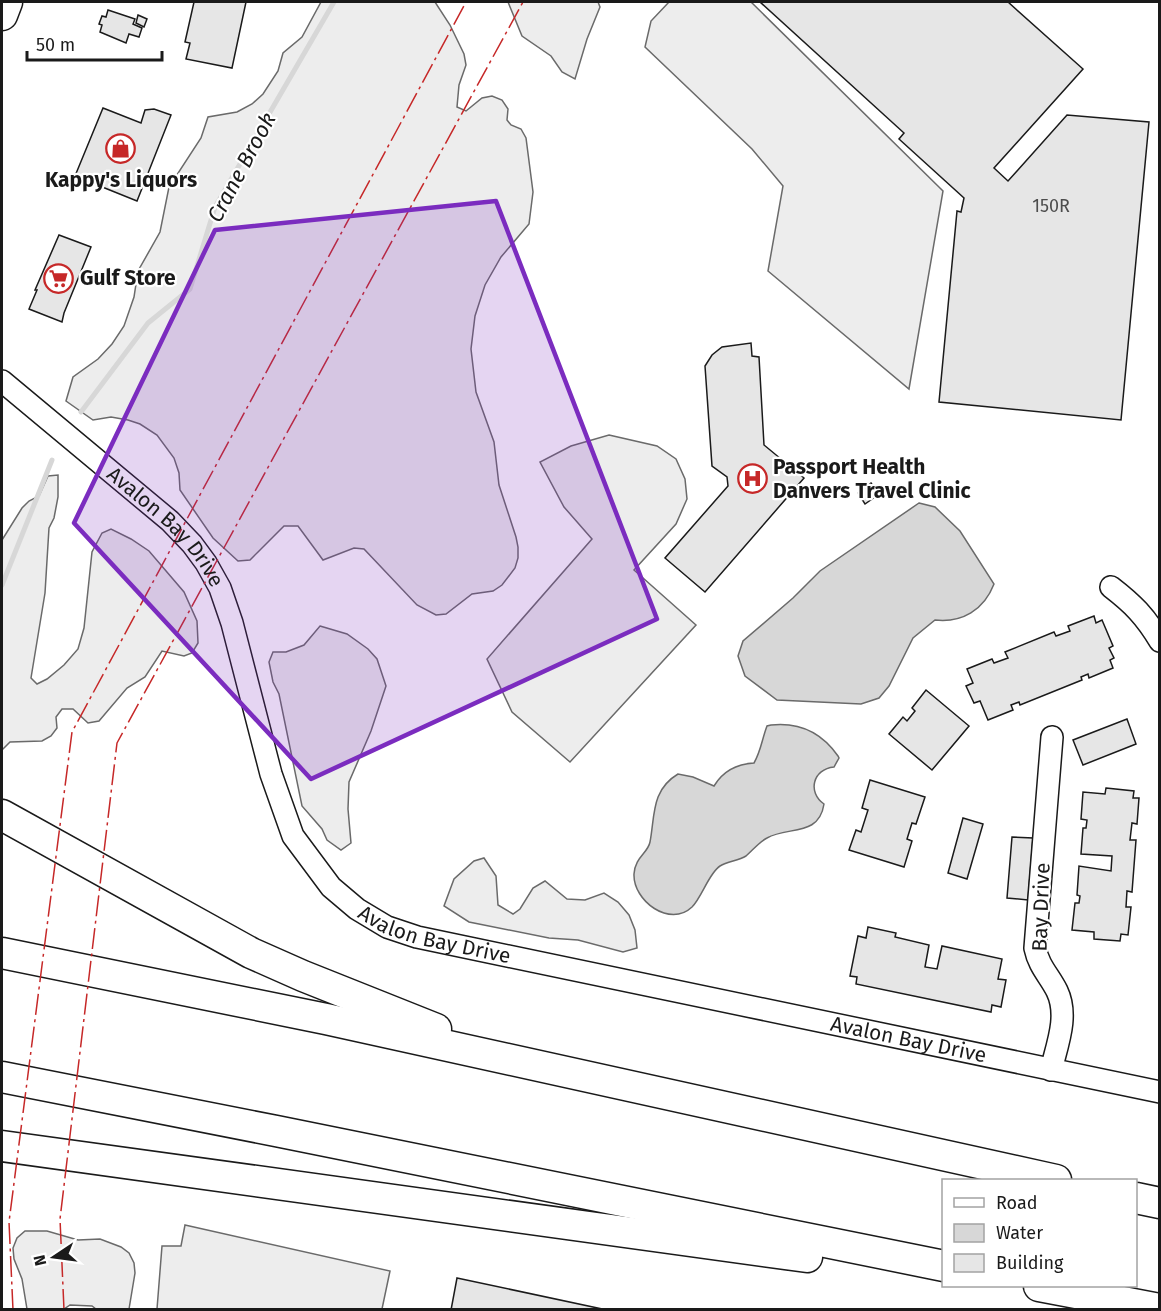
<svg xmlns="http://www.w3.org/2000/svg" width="1161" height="1311" font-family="'Fira Sans',sans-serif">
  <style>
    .built { fill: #ededed; stroke: #6a6a6a; stroke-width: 1.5 }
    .water { fill: #d7d7d7; stroke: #6a6a6a; stroke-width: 1.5 }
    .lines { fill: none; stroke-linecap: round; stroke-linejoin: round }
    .stream { stroke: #d7d7d7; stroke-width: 5 }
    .building { fill: #e6e6e6; stroke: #1a1a1a; stroke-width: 1.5 }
    .minor-casing { stroke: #1a1a1a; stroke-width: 24 }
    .highway-casing { stroke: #1a1a1a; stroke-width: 33 }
    .minor { stroke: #fff; stroke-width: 21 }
    .highway { stroke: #fff; stroke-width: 30 }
    .power { stroke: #c62828; stroke-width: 1.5; stroke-dasharray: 21 4.5 3 4.5; stroke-linecap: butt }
    .marked { fill: #7b2cbf; fill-opacity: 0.2; stroke: #7b2cbf; stroke-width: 4.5; stroke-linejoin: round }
    .labels { text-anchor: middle; stroke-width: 4.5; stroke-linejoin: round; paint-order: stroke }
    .number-label { font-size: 18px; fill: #4d4d4d }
    .poi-label { font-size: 21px; font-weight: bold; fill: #1a1a1a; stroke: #fff; text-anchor: start }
    .street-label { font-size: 21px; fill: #1a1a1a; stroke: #fff }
    .water-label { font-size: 22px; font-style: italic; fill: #1a1a1a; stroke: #fff }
  </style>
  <rect width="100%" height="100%" fill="#fff"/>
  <g class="built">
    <polygon points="321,2 435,2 450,25 464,54 466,65 459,85 457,107 466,111 482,98 492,96 502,100 508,109 507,120 511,125 521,129 526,138 533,192 529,224 501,257 485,285 475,316 471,349 476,392 494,442 499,485 516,537 518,547 518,558 515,568 502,585 493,591 472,594 446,614 436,615 417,605 364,549 354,548 323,560 298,526 284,526 250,560 238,561 213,538 180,490 179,473 174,458 157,435 140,424 128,420 111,417 93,420 66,401 73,377 98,359 112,344 124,326 134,297 138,271 160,232 169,187 201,138 208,117 237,112 252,104 263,94 278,71 283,53 302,37"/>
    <polygon points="508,2 598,2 600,7 587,39 575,79 562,72 551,56 522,36"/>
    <polygon points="669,2 751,2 943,191 909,389 768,271 783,186 752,149 645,47 651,21"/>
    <polygon points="609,435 657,446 676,459 685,479 687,499 676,524 634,570 696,625 570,762 512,712 487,659 592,539 564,507 540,462 571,446"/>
    <polygon points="58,475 58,497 54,518 49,528 45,593 31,678 37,684 47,679 64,665 78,649 84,628 92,552 102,533 111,529 131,539 149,551 184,592 197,621 198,643 192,653 184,656 162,651 145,677 127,688 99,721 88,723 73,709 62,709 56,717 57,728 51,736 42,741 10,742 2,750 2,540 22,508 29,501 39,496 48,476"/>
    <polygon points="320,626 347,634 368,649 377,659 386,686 371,731 349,782 348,809 351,843 341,850 327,840 322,829 302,806 279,694 273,682 269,662 273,652 286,652 304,645"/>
    <polygon points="484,858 496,876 498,905 513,914 520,909 533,888 545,881 567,899 585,900 604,893 618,902 629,915 635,930 637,948 623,952 578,940 549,938 469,922 444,906 454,879 474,861"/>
    <polygon points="185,1225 390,1271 382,1309 157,1309 162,1246 181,1246"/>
    <polygon points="25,1231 47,1231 78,1240 100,1239 121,1247 129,1253 134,1263 135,1273 129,1309 96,1309 92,1306 70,1305 64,1309 27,1309 22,1279 14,1259 13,1248 17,1238"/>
  </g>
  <g class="water">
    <path d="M919 503 935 507 960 531 994 584C984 610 962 623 935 620L913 638 889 686 879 698 861 704 777 700 745 676 738 656 743 641 793 598 820 571Z"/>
    <path d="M771 725C799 722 822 733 838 756L839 758 834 767C813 769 807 792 824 804 819 837 788 826 767 838 759 842 753 850 746 856 738 861 728 861 720 866 709 873 702 897 692 907 670 928 633 901 634 874 635 857 648 853 650 842 655 816 651 790 678 774L693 777 714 786C723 771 736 764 754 763 761 751 762 739 767 726Z"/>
  </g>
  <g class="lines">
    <g class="stream">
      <polyline points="81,412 148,323 190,289 215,207 334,2"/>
      <polyline points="2,585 52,460"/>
    </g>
  </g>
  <g class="building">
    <polygon points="194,2 246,2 232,68 186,59 190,43 185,42"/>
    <polygon points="760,2 1008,2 1083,69 994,168 1008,181 1067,115 1149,122 1121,420 939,402 957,211 961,212 964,198 899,139 904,133"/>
    <polygon points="108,10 135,19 133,24 142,28 139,37 129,34 126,43 100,32 102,25 99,24 102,16 106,17"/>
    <polygon points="138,15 147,19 144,27 136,23"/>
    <polygon points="103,108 141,123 145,110 154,109 171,115 137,201 75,176"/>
    <polygon points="59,235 91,247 64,313 62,322 29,309 37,290 35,290"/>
    <polygon points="751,343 752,356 759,357 764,445 804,478 705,592 665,558 728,486 727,477 712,466 705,366 712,355 722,347"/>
    <polygon points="871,483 879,494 865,504 858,493"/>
    <polygon points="1094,616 1096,623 1102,620 1113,646 1109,648 1114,658 1110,660 1113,668 1089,678 1088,674 1081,677 1082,680 1020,705 1019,702 1011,705 1013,710 988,720 980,701 974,703 966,686 973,683 967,669 992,659 994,663 1008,658 1005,652 1054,632 1056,636 1070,631 1068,626"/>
    <polygon points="926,690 969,726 932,770 889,734 903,717 907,721 915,711 912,708"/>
    <polygon points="1127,719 1136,744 1083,765 1073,740"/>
    <polygon points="870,780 925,797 916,824 912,823 907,839 912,841 904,867 849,850 856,830 861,832 868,810 862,808"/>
    <polygon points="1106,788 1134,791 1133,798 1139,798 1137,824 1132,823 1130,840 1136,840 1132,892 1127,891 1126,907 1131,907 1128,935 1121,934 1120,941 1094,939 1094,932 1072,930 1075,903 1079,903 1080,896 1077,895 1079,866 1111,871 1112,856 1081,854 1083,828 1086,828 1087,820 1081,819 1083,792 1105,794"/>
    <polygon points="963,818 983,824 967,879 948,873"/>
    <polygon points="1012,837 1033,838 1028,900 1007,898"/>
    <polygon points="868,927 896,933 895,937 929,945 925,967 937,969 942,946 1002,959 998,979 1006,980 1001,1007 992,1005 991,1012 856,984 857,977 850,976 858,936 866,938"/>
    <polygon points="457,1278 607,1310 451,1310"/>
  </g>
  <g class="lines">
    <defs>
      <g id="minor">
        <path id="s1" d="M2 381 170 521 192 544 206 563 220 588 232 623 271 774 293 836 331 887 357 909 387 927 417 937 1160 1092"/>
        <path d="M1111 587C1133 604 1145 616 1160 641"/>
        <path d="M1051 1070C1057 1045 1069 1016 1057 991 1049 975 1039 967 1035 948L1052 737"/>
      </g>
      <g id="highway">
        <polyline points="2,15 7,2"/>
        <polyline points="2,815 251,953 303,976 436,1029"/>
        <polyline points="2,953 326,1019 1056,1180"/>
        <polyline points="2,1077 276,1131 944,1266"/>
        <polyline points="2,1146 807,1257"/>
        <polyline points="1136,1198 1160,1203"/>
        <polyline points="1039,1286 1160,1309"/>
      </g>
    </defs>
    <use href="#minor" class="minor-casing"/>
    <use href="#highway" class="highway-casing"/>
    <use href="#minor" class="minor"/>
    <use href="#highway" class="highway"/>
    <g class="power">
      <polyline points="13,1310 9,1222 72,732 466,2"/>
      <polyline points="64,1310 60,1219 117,743 523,2"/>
    </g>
  </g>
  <path class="marked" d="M496 201 657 619 311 779 74 523 215 230Z"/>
  <defs>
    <symbol id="shop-ring" viewBox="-11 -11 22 22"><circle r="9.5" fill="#fff" stroke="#c62828" stroke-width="1.5"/><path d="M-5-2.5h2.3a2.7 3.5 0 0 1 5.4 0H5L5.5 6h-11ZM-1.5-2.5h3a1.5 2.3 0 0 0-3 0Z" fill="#c62828"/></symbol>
    <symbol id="supermarket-ring" viewBox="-11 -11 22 22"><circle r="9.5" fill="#fff" stroke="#c62828" stroke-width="1.5"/><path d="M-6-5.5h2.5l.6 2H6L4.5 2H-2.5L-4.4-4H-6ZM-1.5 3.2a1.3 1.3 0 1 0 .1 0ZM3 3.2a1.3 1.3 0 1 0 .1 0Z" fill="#c62828"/></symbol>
    <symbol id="hospital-ring" viewBox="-11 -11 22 22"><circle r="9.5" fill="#fff" stroke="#c62828" stroke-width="1.5"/><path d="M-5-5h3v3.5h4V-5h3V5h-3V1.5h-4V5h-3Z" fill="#c62828"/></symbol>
  </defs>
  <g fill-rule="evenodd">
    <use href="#shop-ring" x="104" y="132" width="33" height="33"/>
    <use href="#supermarket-ring" x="42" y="262" width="33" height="33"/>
    <use href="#hospital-ring" x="736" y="462" width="33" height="33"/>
  </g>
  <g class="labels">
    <g class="number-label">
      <text x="1051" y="212">150R</text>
    </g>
    <g class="poi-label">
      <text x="121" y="187" text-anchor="middle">Kappy's Liquors</text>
      <text x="80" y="285">Gulf Store</text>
      <text x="773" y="474">Passport Health<tspan x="773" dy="24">Danvers Travel Clinic</tspan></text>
    </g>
    <g class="street-label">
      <text dy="7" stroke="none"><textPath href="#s1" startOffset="220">Avalon Bay Drive</textPath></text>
      <text transform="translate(1041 907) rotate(-88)" y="7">Bay Drive</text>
      <text dy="7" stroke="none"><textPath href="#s1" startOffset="742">Avalon Bay Drive</textPath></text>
      <text dy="7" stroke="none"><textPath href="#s1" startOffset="1228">Avalon Bay Drive</textPath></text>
    </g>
    <g class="water-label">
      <text transform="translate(241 167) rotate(-62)" y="8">Crane Brook</text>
    </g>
  </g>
  <rect width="1161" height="1311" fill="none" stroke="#1a1a1a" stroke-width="6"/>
  <rect x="942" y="1179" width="195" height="108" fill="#ffffff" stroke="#a3a3a3" stroke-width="1.5"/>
  <rect x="954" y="1198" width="30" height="9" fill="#ffffff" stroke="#a3a3a3" stroke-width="1.5"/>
  <text x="996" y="1209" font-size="18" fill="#1a1a1a">Road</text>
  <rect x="954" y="1224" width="30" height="18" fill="#d7d7d7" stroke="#a3a3a3" stroke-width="1.5"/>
  <text x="996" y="1239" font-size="18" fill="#1a1a1a">Water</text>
  <rect x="954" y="1254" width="30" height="18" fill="#e6e6e6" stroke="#a3a3a3" stroke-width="1.5"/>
  <text x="996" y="1269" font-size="18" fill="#1a1a1a">Building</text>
  <g transform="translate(54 1257) rotate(257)" stroke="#ffffff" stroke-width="4.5" paint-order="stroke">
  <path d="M0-4.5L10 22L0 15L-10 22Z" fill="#1a1a1a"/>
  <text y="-9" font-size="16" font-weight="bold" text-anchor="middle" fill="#1a1a1a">N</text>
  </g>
  <path d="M27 51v9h135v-9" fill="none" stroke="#1a1a1a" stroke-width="3"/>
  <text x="36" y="51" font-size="18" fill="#1a1a1a" stroke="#ffffff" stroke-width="4.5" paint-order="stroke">50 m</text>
</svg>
